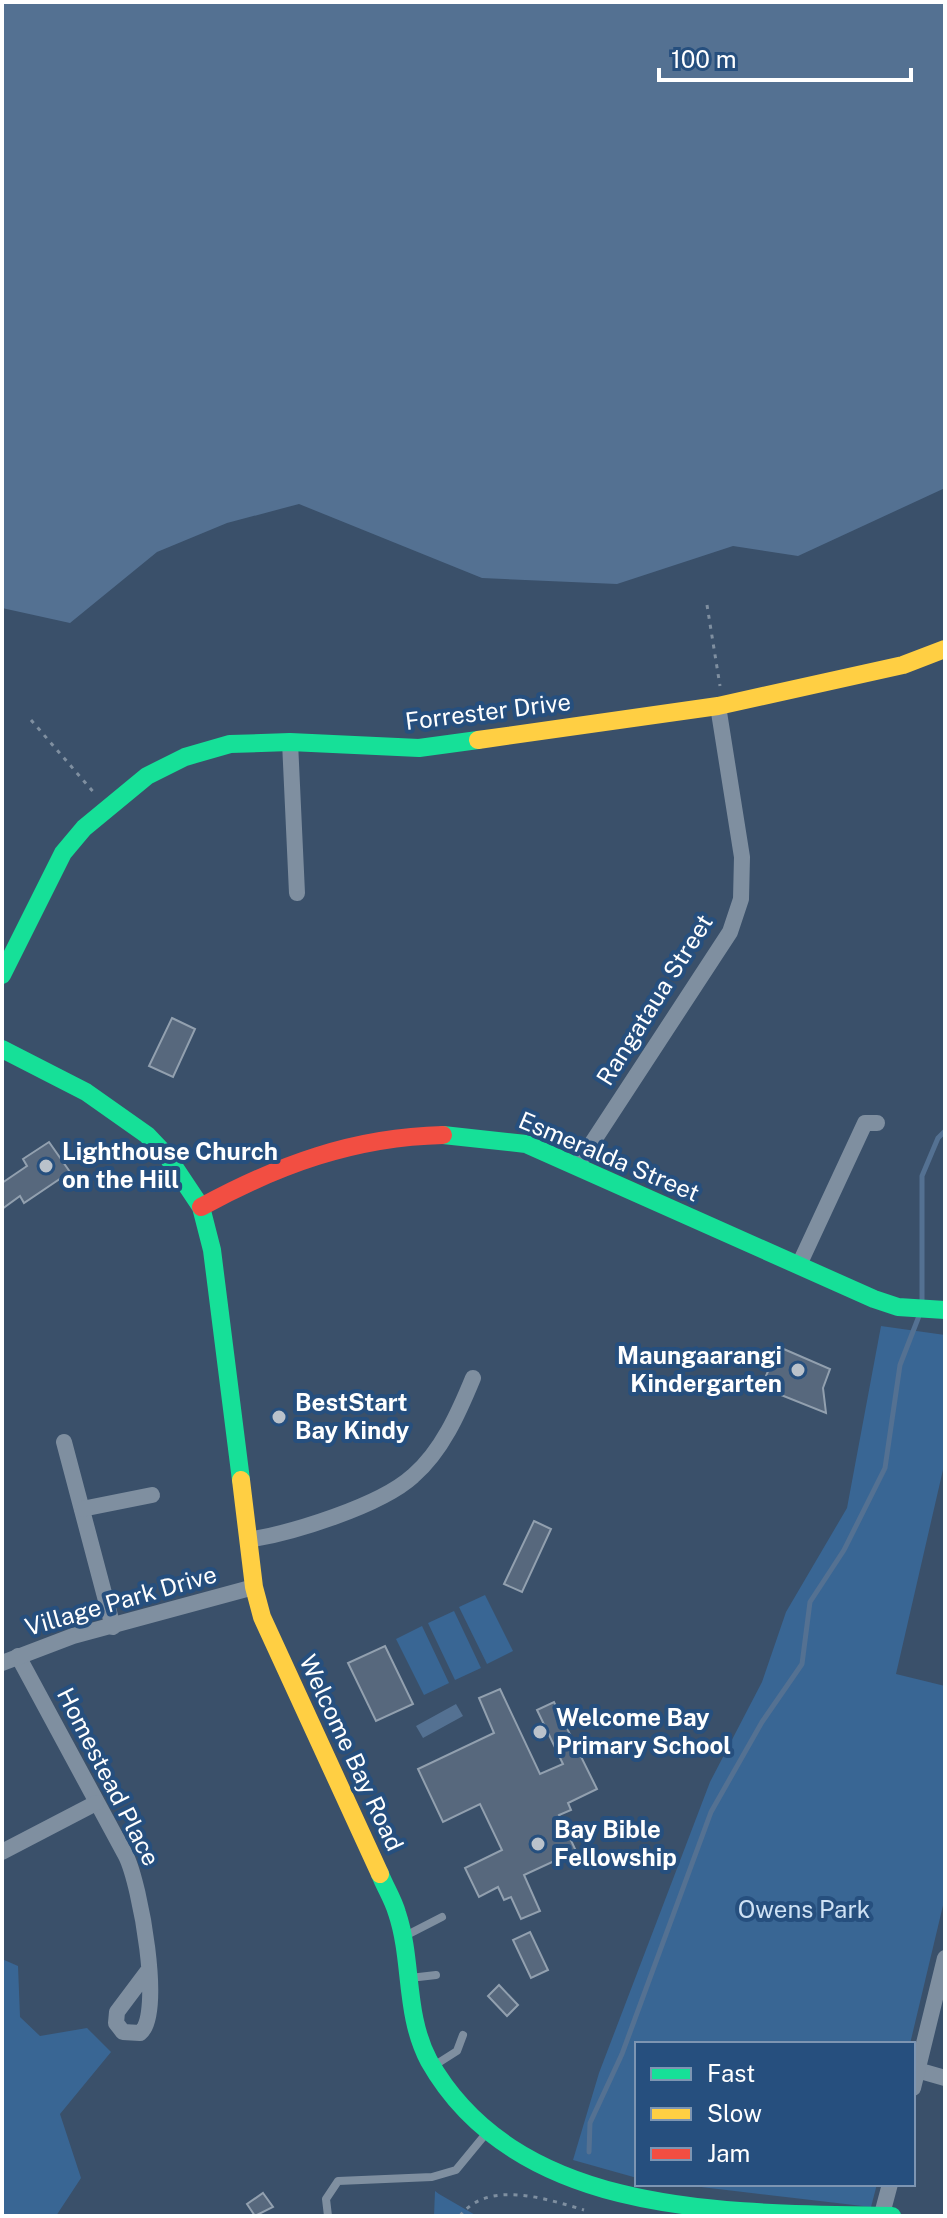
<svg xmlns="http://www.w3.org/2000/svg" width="947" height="2218" font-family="'Public Sans',sans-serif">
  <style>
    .green { fill: #396694 }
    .water { fill: #547192 }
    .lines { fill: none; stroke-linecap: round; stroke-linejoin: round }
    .stream { stroke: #547192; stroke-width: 5 }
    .building { fill: #57687d; stroke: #92a0af; stroke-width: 2 }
    .path { stroke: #7f8fa0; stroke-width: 3; stroke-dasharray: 4 6; stroke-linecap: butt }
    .lane { stroke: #7f8fa0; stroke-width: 8 }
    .street { stroke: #7f8fa0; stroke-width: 16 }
    .fast { stroke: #16e098; stroke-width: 18 }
    .slow { stroke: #ffcf43; stroke-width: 18 }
    .jam { stroke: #f24e42; stroke-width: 18 }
    .poi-dot { fill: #bac2cb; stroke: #264f7e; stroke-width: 3 }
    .labels { text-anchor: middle; stroke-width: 8; stroke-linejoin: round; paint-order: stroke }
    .street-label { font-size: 24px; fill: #fff; stroke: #264f7e }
    .poi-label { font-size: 24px; font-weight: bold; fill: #fff; stroke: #264f7e; text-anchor: start }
    .park-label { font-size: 24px; fill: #cee1f4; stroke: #264f7e }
  </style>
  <rect width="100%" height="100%" fill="#3a506a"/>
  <g class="green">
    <polygon points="881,1326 945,1335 945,1461 896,1674 945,1686 945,1897 910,2044 637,2044 637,2178 573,2160 599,2073 710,1782 762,1682 786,1612 847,1508"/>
    <polygon points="485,1595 513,1651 487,1664 459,1607"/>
    <polygon points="454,1611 481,1668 455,1680 428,1623"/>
    <polygon points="422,1626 449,1683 424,1695 396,1639"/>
    <polygon points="2,1959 18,1966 20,2017 40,2036 87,2028 111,2052 60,2114 81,2178 56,2216 2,2216"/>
    <polygon points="676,2184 877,2184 871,2207"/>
    <polygon points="435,2191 439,2194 477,2216 434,2216"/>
  </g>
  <g class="water">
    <polygon points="2,2 945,2 945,488 798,556 733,546 617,584 482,578 299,504 227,523 157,552 70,623 2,608"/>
    <polygon points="456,1704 463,1716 423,1738 416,1726"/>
  </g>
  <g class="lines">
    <g class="stream">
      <polyline points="922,1302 922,1176 938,1138 945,1131"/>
      <polyline points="589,2152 590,2123 622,2054 711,1812 762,1722 802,1664 810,1602 844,1550 885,1468 900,1365 919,1316"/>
    </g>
  </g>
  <g class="building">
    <polygon points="172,1018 195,1029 173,1077 149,1066"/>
    <polygon points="49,1142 70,1172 24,1203 20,1196 2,1209 2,1183 27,1166 23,1159"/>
    <polygon points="779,1347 830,1369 823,1388 826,1413 761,1387"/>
    <polygon points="534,1521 551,1529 522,1592 504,1584"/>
    <polygon points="385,1646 413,1704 376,1721 348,1663"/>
    <polygon points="500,1689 540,1774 563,1764 537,1710 554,1702 597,1789 568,1803 571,1810 559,1815 576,1851 524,1875 540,1911 521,1919 511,1897 504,1900 498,1887 479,1897 465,1868 502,1850 480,1804 443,1822 418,1769 494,1733 479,1698"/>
    <polygon points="530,1932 548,1970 531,1978 513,1940"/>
    <polygon points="499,1985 518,2005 507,2016 488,1996"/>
    <polygon points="263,2193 273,2207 255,2216 247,2204"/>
  </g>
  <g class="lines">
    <g class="path">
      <polyline points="707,605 720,686"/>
      <polyline points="31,720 96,795"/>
      <path d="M460 2216C488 2179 547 2199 584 2210"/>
    </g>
    <g class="lane">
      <polyline points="405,1936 442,1917"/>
      <polyline points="410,1978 436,1975"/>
      <polyline points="435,2065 457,2051 463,2035"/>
      <polyline points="328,2216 326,2199 338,2181 432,2177 456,2170 484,2136"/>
    </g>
    <g class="street">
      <polyline points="290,742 297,893"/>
      <polyline points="577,1166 730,932 741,899 742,857 718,706"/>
      <polyline points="799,1265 865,1123 877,1123"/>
      <polyline points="64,1442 113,1627"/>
      <polyline points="82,1509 152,1495"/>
      <path d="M248 1540C292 1533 380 1506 413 1476 442 1451 459 1412 473 1378"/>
      <path d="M18 1656 126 1856C140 1884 164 2015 140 2033L123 2032 116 2023 117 2012 147 1972"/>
      <polyline points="2,1663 73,1636 254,1587"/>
      <polyline points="2,1852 96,1803"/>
      <polyline points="917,2070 945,2078"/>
      <polyline points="913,2088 945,1958"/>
      <polyline points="882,2214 890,2184"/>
    </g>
    <g class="fast">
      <polyline points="2,975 63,853 84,828 147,776 185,757 230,744 290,742 419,748 478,740"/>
      <polyline points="2,1049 86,1092 147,1135 167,1156 201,1207 212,1250 241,1480"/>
      <polyline points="443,1135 526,1144 874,1299 898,1307 945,1310"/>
      <path d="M380 1874C385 1887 393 1899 397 1913 413 1961 404 2014 429 2061 518 2218 729 2213 892 2216"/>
    </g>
    <g class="slow">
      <polyline points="478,740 718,706 903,665 945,649"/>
      <polyline points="241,1480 254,1587 262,1617 380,1874"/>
    </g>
    <path class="jam" d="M201 1207C278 1165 354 1137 443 1135"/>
  </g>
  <g class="poi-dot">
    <circle cx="46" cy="1166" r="8"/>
    <circle cx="798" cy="1370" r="8"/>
    <circle cx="279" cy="1417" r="8"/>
    <circle cx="540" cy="1732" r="8"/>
    <circle cx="538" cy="1844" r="8"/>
  </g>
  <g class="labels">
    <g class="street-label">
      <text transform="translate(488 712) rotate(-7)" y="8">Forrester Drive</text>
      <text transform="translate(655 1000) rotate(-58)" y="8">Rangataua Street</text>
      <text transform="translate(609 1157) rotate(23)" y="8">Esmeralda Street</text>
      <text transform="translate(121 1601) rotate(-16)" y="8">Village Park Drive</text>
      <text transform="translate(351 1753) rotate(65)" y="8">Welcome Bay Road</text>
      <text transform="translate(108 1777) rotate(63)" y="8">Homestead Place</text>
    </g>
    <g class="poi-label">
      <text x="62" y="1160">Lighthouse Church<tspan x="62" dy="28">on the Hill</tspan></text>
      <text x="782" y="1364" text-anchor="end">Maungaarangi<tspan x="782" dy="28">Kindergarten</tspan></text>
      <text x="295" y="1411">BestStart<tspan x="295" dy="28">Bay Kindy</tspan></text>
      <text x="556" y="1726">Welcome Bay<tspan x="556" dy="28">Primary School</tspan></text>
      <text x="554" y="1838">Bay Bible<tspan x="554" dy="28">Fellowship</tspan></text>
    </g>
    <g class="park-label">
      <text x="804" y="1918">Owens Park</text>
    </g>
  </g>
  <rect width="947" height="2218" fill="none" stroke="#ffffff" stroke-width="8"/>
  <rect x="635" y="2042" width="280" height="144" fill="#264f7e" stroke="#7d95b2" stroke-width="2"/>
  <rect x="651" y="2068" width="40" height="12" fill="#16e098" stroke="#7d95b2" stroke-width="2"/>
  <text x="707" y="2082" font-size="24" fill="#ffffff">Fast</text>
  <rect x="651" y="2108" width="40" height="12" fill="#ffcf43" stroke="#7d95b2" stroke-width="2"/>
  <text x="707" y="2122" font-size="24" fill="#ffffff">Slow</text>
  <rect x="651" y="2148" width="40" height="12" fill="#f24e42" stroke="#7d95b2" stroke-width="2"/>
  <text x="707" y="2162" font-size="24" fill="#ffffff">Jam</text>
  <path d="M659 68v12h252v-12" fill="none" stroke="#ffffff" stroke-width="4"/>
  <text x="671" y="68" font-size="24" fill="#ffffff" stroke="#264f7e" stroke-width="6" paint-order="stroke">100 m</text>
</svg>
